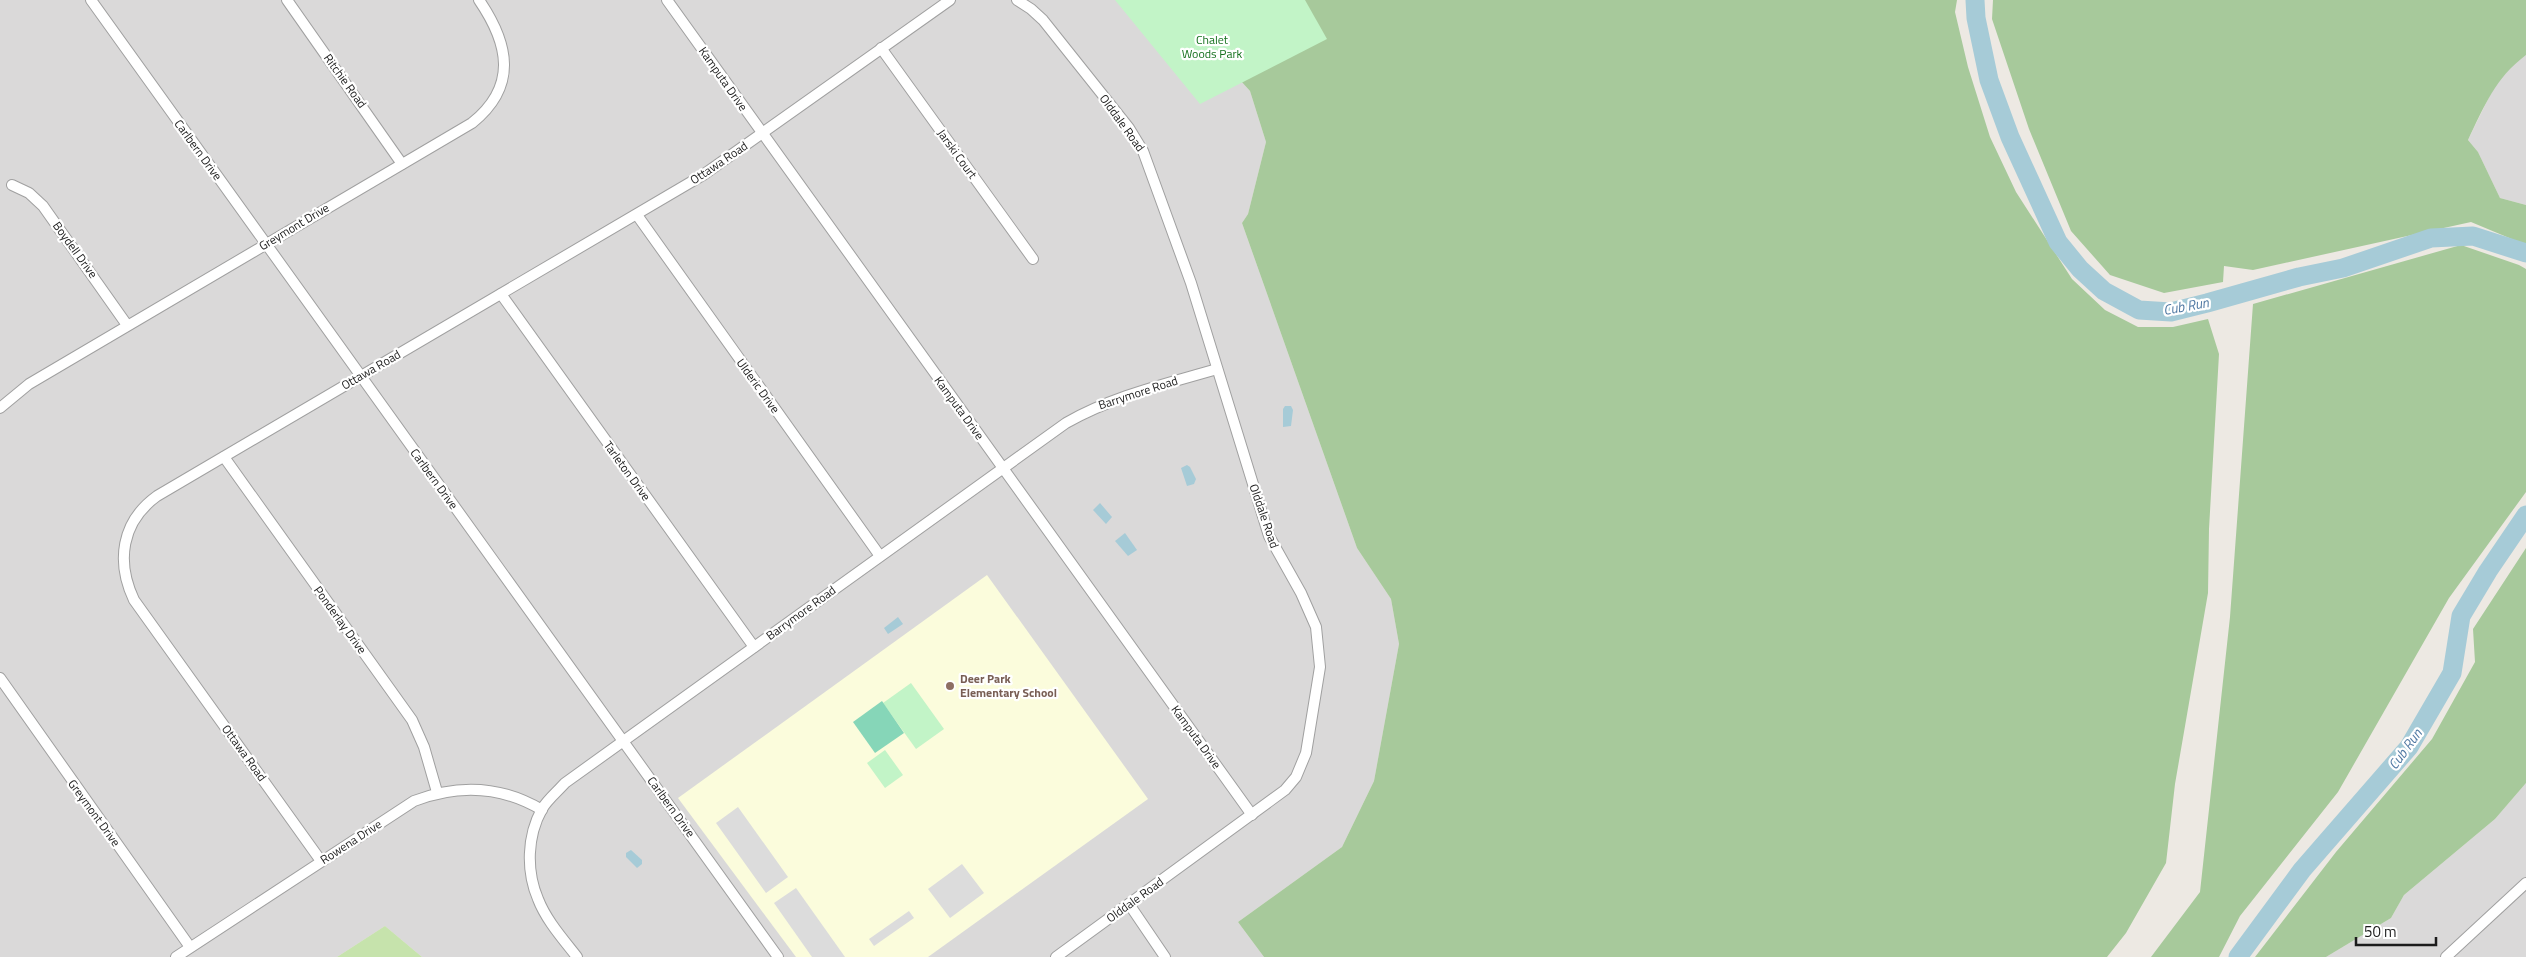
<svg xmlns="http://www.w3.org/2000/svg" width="2526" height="957" font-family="'Titillium Web',sans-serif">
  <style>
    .residential { fill: #dad9d9 }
    .education { fill: #fbfcdc }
    .grass { fill: #c6e3ac }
    .forest { fill: #a7c99b }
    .park { fill: #c2f4c7 }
    .pitch { fill: #86d6b8 }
    .parking { fill: #dcdcdc }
    .water { fill: #a6cbd7 }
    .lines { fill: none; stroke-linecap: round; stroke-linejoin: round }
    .river { stroke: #a6cbd7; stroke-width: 19 }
    .minor-casing { stroke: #a0a0a0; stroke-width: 12 }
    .minor { stroke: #fff; stroke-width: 10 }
    .education-dot { fill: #8d6e63; stroke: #fff; stroke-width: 2 }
    .labels { text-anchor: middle; stroke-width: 4.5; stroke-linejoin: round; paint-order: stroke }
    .park-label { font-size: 12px; fill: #14701d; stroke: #fff }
    .street-label { font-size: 12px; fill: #1c1c1c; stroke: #fff }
    .education-label { font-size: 12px; font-weight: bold; fill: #785e54; stroke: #fff; text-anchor: start }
    .water-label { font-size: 14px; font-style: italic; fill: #5179a3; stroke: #fff }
  </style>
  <rect width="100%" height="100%" fill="#ede9e3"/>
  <g class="residential">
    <polygon points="0,0 1160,0 1220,58 1250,91 1266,142 1248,214 1242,223 1357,548 1391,599 1399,644 1374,781 1342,847 1238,922 1264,957 422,957 385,926 337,957 0,957"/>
    <polygon points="2526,55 2526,205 2500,198 2478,152 2468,140 2496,83 2511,66"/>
    <polygon points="2526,783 2526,957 2326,957 2391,918 2404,895 2495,819"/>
  </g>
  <polygon class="education" points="987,575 1148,799 928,957 796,957 678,798"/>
  <polygon class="grass" points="385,926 422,957 337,957"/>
  <g class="forest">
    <polygon points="1160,0 1957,0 1955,12 1968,67 1990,137 2016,192 2072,279 2105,310 2138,327 2173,327 2208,319 2219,354 2209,529 2208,593 2175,784 2166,863 2126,933 2107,957 1264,957 1238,922 1342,847 1374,781 1399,644 1391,599 1357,548 1242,223 1248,214 1266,142 1250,91 1220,58"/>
    <path d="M1993 0H2526V55C2495 78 2484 107 2468 140L2478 152 2500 198 2526 205V245L2471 222 2253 270 2224 266 2223 282 2164 293 2110 275 2071 231 2029 129 1992 19Z"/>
    <polygon points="2461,245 2519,265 2526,269 2526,492 2449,598 2338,792 2240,916 2219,957 2151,957 2200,892 2230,617 2253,304"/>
    <polygon points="2526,548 2526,783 2495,819 2404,895 2391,918 2326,957 2255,957 2336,852 2432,739 2475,662 2473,629"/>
  </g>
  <g class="park">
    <polygon points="1115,0 1305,0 1327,39 1200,104"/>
    <polygon points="911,683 944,729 916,749 883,703"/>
    <polygon points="885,750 903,775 885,788 867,763"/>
  </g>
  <polygon class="pitch" points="882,701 904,733 875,753 853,722"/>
  <g class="parking">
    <polygon points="738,807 788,877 766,893 716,823"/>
    <polygon points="962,864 984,893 950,918 928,889"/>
    <polygon points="796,888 845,957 812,957 774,903"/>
    <polygon points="909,911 914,918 874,946 869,939"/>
  </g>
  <g class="water">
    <polygon points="1285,406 1291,406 1293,410 1291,426 1283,427 1283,409"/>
    <polygon points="1187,465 1190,467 1196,479 1194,484 1187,486 1181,468"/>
    <polygon points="1100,503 1112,517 1106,524 1093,510"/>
    <polygon points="1125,533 1137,550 1128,556 1115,541"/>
    <polygon points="898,617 903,624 888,634 884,628"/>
    <polygon points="631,850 642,860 642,864 637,868 626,857 626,853"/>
  </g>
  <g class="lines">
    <g class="river">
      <polyline points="1975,0 1976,18 1989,80 2010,137 2058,242 2080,269 2104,291 2139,310 2171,312 2207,303 2299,277 2343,268 2431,238 2473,236 2526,253"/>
      <polyline points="2238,957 2302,870 2409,747 2452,673 2461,616 2488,571 2526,515"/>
    </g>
    <defs>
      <g id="minor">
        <polyline points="91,0 778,957"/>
        <polyline points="287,0 402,164"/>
        <polyline points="667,0 1252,815"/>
        <polyline points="1017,0 1031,9 1043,20 1129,128 1143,151 1191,283 1269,536 1301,593 1316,627 1320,667 1306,753 1296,777 1285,790 1056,957"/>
        <polyline points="881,48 1033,259"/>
        <polyline points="12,185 29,193 43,206 127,325"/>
        <polyline points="637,215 880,556"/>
        <polyline points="501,294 754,647"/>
        <path d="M0 408 29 384 472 123C518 86 509 44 479 0"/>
        <polyline points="224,457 412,720 424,747 437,792"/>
        <polyline points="0,678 190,947"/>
        <path d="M321 861 134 600C116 562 121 522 157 496L703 175 950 0"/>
        <polyline points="1129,904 1165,957"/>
        <path d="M176 957 414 801C458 784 500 785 542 810"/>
        <path d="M577 957C563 939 546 920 538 899 526 871 527 836 542 809 547 800 557 792 565 783L1066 423C1113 396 1166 384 1217 369"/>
        <polyline points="2446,957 2526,883"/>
      </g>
    </defs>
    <use href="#minor" class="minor-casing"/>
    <use href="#minor" class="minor"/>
  </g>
  <circle class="education-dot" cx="950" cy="686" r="5"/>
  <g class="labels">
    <g class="park-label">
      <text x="1212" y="44">Chalet<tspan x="1212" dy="14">Woods Park</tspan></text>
    </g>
    <g class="street-label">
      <text transform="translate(723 79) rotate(55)" y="4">Kamputa Drive</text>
      <text transform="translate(345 81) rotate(54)" y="4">Ritchie Road</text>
      <text transform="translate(1122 123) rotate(54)" y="4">Olddale Road</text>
      <text transform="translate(198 150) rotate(54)" y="4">Carlbern Drive</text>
      <text transform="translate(957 154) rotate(54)" y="4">Jarski Court</text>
      <text transform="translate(719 163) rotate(-34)" y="4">Ottawa Road</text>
      <text transform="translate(294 227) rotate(-31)" y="4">Greymont Drive</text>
      <text transform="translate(75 250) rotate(54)" y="4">Boydell Drive</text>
      <text transform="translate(371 370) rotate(-30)" y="4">Ottawa Road</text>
      <text transform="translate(758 386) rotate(54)" y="4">Ulderic Drive</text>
      <text transform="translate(1138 393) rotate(-18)" y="4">Barrymore Road</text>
      <text transform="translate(959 408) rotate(54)" y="4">Kamputa Drive</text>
      <text transform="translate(627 471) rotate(54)" y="4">Tarleton Drive</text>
      <text transform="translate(434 479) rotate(54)" y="4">Carlbern Drive</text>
      <text transform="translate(1264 516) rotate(71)" y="4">Olddale Road</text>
      <text transform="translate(801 613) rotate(-36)" y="4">Barrymore Road</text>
      <text transform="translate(340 620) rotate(54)" y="4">Ponderlay Drive</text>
      <text transform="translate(1196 737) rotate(54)" y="4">Kamputa Drive</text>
      <text transform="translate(244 753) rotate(54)" y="4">Ottawa Road</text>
      <text transform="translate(671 807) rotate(54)" y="4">Carlbern Drive</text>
      <text transform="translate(94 813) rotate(54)" y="4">Greymont Drive</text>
      <text transform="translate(351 842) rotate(-33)" y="4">Rowena Drive</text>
      <text transform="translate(1135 900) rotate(-36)" y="4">Olddale Road</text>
    </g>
    <g class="education-label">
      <text x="960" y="683">Deer Park<tspan x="960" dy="14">Elementary School</tspan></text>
    </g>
    <g class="water-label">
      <text transform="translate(2186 306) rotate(-10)" y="5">Cub Run</text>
      <text transform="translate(2405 749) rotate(-54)" y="5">Cub Run</text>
    </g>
  </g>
  <path d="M2356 937v8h80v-8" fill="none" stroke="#1c1c1c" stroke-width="2.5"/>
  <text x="2364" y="937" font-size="15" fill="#1c1c1c" stroke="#ffffff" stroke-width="4" paint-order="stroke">50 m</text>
</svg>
